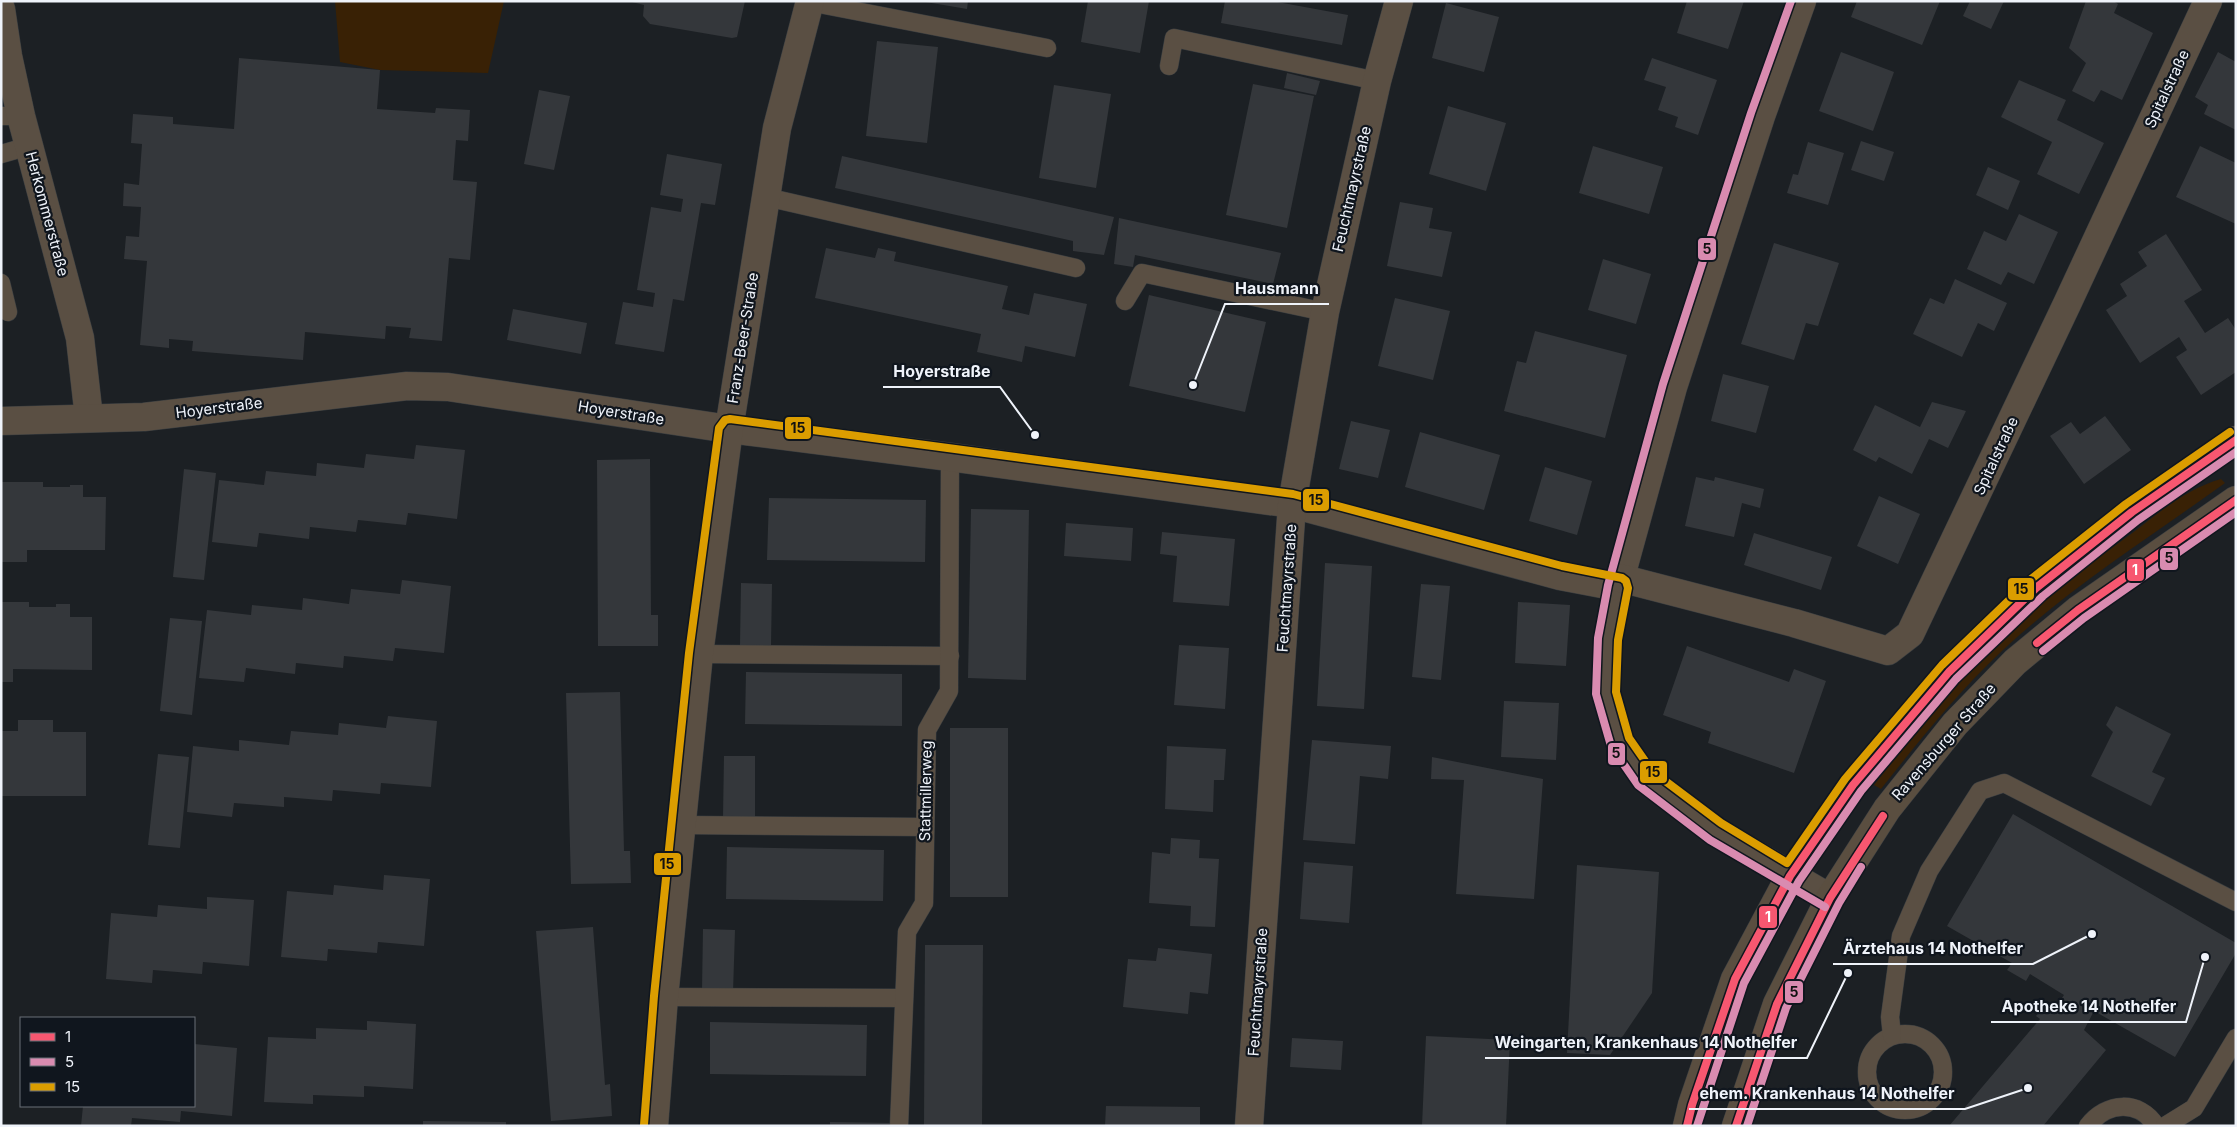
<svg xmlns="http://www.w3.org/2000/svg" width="2237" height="1127" font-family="Inter,sans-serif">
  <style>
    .green { fill: #392105 }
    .building { fill: #34373b }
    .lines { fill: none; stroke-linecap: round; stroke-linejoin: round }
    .service-casing { stroke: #3a3e41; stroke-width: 19 }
    .minor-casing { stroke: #3a3e41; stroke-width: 29 }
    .secondary-casing { stroke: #3a3e41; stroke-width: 29 }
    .service { stroke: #5a4f43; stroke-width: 18 }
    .minor { stroke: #5a4f43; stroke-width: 28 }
    .secondary { stroke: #5a4e40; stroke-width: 28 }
    .bus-1-casing { stroke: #10161e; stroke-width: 11 }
    .bus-2-casing { stroke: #10161e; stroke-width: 11 }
    .bus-3-casing { stroke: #10161e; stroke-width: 11 }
    .bus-1 { stroke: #f75770; stroke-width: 8 }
    .bus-2 { stroke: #d98bb0; stroke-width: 8 }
    .bus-3 { stroke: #db9d00; stroke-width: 8 }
    .labels { text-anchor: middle; stroke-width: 4.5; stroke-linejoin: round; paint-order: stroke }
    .street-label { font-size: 15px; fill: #eff3fa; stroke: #10161e }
    .leader { fill: none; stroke: #eff3fa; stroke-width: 2 }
    .callout-dot { fill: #eff3fa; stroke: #10161e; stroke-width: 2 }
    .callout-label { font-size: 16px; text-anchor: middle; font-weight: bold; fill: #eff3fa; stroke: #10161e; stroke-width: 4.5; stroke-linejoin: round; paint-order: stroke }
    .line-badge { stroke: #10161e; stroke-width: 2 }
    .badge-label { font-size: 14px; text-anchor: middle; font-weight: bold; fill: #fff }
    .pale-badge-label { font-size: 14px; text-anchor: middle; font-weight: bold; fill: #111 }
  </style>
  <rect width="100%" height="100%" fill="#1c2024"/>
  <g class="green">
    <polygon points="335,1 504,1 488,73 380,70 340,62"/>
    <path d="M2221 479 2225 483 2211 493C2141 543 2066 591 2003 650 1958 692 1919 741 1881 789L1874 785C1913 736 1952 688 1996 644 2036 604 2085 567 2131 534 2160 512 2186 489 2221 479Z"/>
  </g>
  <g class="building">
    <polygon points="628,1 745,1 737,37 732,38 650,24 643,16 644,5"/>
    <polygon points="920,1 968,1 967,9"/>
    <polygon points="1088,1 1149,1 1140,53 1081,42"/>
    <polygon points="1225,1 1272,1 1348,15 1342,45 1221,23"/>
    <polygon points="1687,1 1744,1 1728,49 1677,33"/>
    <polygon points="1857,1 1940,1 1922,45 1851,17"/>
    <polygon points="1970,1 2004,1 1991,29 1963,16"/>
    <polygon points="2086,1 2113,1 2118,4 2114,13 2153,33 2122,100 2101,90 2094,102 2072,91 2086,63 2069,48"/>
    <polygon points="1446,3 1499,17 1484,72 1432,58"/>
    <polygon points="877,41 938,47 927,143 866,136"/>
    <polygon points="1841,52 1894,72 1873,131 1819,111"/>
    <polygon points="2218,52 2236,62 2236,130 2204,114 2208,105 2195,97"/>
    <polygon points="239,58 380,70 377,109 435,113 436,108 470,110 468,141 456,140 453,180 477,182 470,260 449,258 442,341 409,338 411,328 386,326 385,339 305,332 303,360 192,351 193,341 169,339 169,348 140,345 147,261 124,259 126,236 139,237 141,207 123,206 124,183 139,185 142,144 131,143 133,114 173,117 173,124 234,129"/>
    <polygon points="1652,58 1717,80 1698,135 1675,127 1678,117 1658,110 1666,87 1644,80"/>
    <polygon points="1287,73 1320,81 1316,95 1284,88"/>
    <polygon points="2019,80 2066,100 2057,120 2104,143 2079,194 2037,174 2052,142 2001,117"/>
    <polygon points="1253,84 1314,96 1287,228 1226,215"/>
    <polygon points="1054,85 1111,94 1096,188 1039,178"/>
    <polygon points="539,90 570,96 554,170 524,164"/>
    <polygon points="1448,106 1506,123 1486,191 1429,174"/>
    <polygon points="1861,141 1894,152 1884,181 1851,170"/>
    <polygon points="1808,142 1844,153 1828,205 1787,193 1793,174 1798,175"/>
    <polygon points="1593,146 1663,167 1649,214 1579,193"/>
    <polygon points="2200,146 2236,163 2236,224 2176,197"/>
    <polygon points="667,154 722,164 715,205 701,203 684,301 673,299 664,352 615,344 623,302 653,307 655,293 637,290 651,207 681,212 683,199 660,195"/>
    <polygon points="842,156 1114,217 1104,255 1073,251 1073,241 835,188"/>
    <polygon points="1988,167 2020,181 2008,210 1976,195"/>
    <polygon points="1400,202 1433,208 1429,228 1452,232 1442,277 1387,266"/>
    <polygon points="2019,214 2058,232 2034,284 2008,272 2001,285 1967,269 1984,231 2006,241"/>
    <polygon points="1119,218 1281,253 1273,284 1135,255 1133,267 1114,264"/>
    <polygon points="2166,234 2202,290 2184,301 2205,333 2228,318 2236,330 2236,372 2201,395 2176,357 2187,350 2179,337 2140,363 2106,310 2127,296 2120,284 2147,266 2138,252"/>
    <polygon points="1774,243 1839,263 1818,326 1806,323 1794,360 1741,344"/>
    <polygon points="826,248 875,258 878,248 896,252 894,261 1008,286 1002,309 1029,315 1034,293 1087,304 1075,357 1025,346 1022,362 977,352 981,334 815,298"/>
    <polygon points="1603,259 1651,274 1636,324 1588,310"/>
    <polygon points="1955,279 2007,303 1994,331 1978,323 1962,357 1913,334 1930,298 1944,304"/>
    <polygon points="1149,295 1266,322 1245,412 1129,386"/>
    <polygon points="1395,298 1450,311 1433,380 1378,366"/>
    <polygon points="513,309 587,323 581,354 507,340"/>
    <polygon points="1535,331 1627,355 1605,438 1504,411 1517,361 1526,363"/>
    <polygon points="1723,374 1769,386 1756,433 1711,421"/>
    <polygon points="1932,402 1966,411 1948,448 1929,439 1912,474 1879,457 1876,462 1853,450 1875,405 1920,427"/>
    <polygon points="2105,416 2131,450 2084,484 2050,436 2071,422 2080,434"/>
    <polygon points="1351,421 1390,430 1378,478 1339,469"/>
    <polygon points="1420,432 1500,455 1484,510 1405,487"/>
    <polygon points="416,445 465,450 457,519 408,513 406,525 358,520 356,532 310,527 309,539 259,533 257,547 212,542 219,480 264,485 266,471 316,476 317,463 364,468 366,454 414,459"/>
    <polygon points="650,459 651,615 658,615 658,646 598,646 597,460"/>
    <polygon points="1545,467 1592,481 1577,535 1529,521"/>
    <polygon points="184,469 216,473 204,580 173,577"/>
    <polygon points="1696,477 1714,481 1715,477 1764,489 1760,508 1742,503 1734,537 1685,526"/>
    <polygon points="2,482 43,482 43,487 70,487 70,485 83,485 83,497 106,497 105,550 27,550 27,562 1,562"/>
    <polygon points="1879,496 1920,514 1898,564 1857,546"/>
    <polygon points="769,498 926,500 925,562 767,560"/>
    <polygon points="971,509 1029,510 1026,680 968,678"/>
    <polygon points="1066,523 1133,528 1131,561 1064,556"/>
    <polygon points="1162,532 1235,539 1229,606 1173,602 1177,556 1160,554"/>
    <polygon points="1754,533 1832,557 1821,590 1744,565"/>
    <polygon points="1325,563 1372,566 1364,709 1317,706"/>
    <polygon points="402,580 451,586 444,653 395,648 393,661 344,656 343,668 296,663 295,674 246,668 244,682 199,678 207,610 251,615 252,605 302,610 303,598 349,604 351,589 400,594"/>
    <polygon points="741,583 772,584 771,645 740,645"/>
    <polygon points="1421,584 1450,586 1441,680 1412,677"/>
    <polygon points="1,602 29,602 29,607 56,607 56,604 70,604 70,617 92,617 92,670 13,669 13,682 1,682"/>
    <polygon points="1518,602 1570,605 1566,666 1515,663"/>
    <polygon points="170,618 202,621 192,715 160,711"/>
    <polygon points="1179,645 1229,648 1225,709 1174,705"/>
    <polygon points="1687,646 1789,682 1794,669 1826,681 1794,773 1708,743 1711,732 1663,715"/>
    <polygon points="746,672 902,674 902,726 745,724"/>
    <polygon points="620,692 624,851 630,851 631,883 571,884 566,693"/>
    <polygon points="1504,701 1559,703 1556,760 1501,757"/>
    <polygon points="2116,706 2171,734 2152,772 2165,778 2151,806 2091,776 2113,732 2106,725"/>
    <polygon points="388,716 437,721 431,787 381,783 380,794 333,790 332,801 284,797 284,807 234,803 232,817 187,812 193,746 239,751 239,740 289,745 291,731 338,735 339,723 386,728"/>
    <polygon points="18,720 53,720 53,732 86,732 86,796 1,796 1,731 18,731"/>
    <rect x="950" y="728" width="58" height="169"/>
    <polygon points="1312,740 1391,746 1388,779 1360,776 1355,844 1303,840"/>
    <polygon points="1167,746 1226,749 1224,780 1214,780 1213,812 1165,809"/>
    <polygon points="158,754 189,757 180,848 148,845"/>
    <polygon points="724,756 755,756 755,818 723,818"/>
    <polygon points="1432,757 1543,779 1534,899 1456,894 1464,780 1431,779"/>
    <polygon points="2013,814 2236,943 2236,953 2175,1057 2094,1011 2084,1030 2106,1050 2043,1126 1949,1126 2040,1019 2036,1016 2048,1002 2055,1008 2064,995 2030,974 2026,981 2007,970 2012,963 1947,926"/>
    <polygon points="1171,838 1200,840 1199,858 1219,859 1215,927 1190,926 1191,906 1149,903 1152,852 1170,854"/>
    <polygon points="727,847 884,850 883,901 726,899"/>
    <polygon points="1304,862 1353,866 1349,923 1300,919"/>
    <polygon points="1577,865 1659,872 1652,993 1610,1055 1567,1053"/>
    <polygon points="384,875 430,879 424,946 378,942 377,953 328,949 327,961 281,957 287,891 333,895 334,885 383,890"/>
    <polygon points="207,897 254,900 249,966 203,962 202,974 153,970 152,983 106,979 111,913 157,917 158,905 207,909"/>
    <polygon points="593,927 605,1085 610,1084 612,1116 551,1121 536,931"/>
    <polygon points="703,929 735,930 733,992 702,991"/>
    <polygon points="925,945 983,945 982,1126 924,1126"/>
    <polygon points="1158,948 1212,954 1208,994 1190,992 1188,1014 1123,1007 1128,959 1156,961"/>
    <polygon points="367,1021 416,1024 413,1089 364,1086 364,1097 313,1095 313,1104 264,1102 268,1037 316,1039 316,1028 367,1030"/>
    <polygon points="710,1022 867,1025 866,1076 710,1074"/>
    <polygon points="1426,1036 1510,1040 1506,1126 1422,1126"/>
    <polygon points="1292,1038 1343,1041 1341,1070 1290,1067"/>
    <polygon points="194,1044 237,1048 232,1116 181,1111 180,1122 132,1118 131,1126 81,1126 83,1106 194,1106"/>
    <polygon points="1106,1106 1200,1107 1200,1126 1105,1126"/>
    <polygon points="423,1121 506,1122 506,1126 423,1126"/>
    <polygon points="830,1122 892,1123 892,1126 830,1126"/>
  </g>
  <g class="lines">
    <defs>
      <g id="service">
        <polyline points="809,2 1047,48"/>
        <polyline points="1169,66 1174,38 1377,81"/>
        <polyline points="1,116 21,116"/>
        <polyline points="1,154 29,146"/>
        <polyline points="766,197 1076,268"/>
        <polyline points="1,283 8,312"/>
        <polyline points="1125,301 1142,273 1325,312"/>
        <polyline points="699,654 950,656"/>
        <polyline points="683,825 925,827"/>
        <polyline points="664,997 903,998"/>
        <circle cx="1905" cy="1072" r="38"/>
        <polyline points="1892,1036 1890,1017 1901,936 1929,871 1980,791 2004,783 2236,902"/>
        <polyline points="899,1126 907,932 924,903 927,730 949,691 950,457"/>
        <path d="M2088 1126C2106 1102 2139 1099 2156 1126"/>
        <polyline points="2165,1126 2194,1108 2236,1038"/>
      </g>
      <g id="minor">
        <polyline points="1802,1 1761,116 1673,387 1618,587 1608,639 1606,693 1620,742 1645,778 1715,831 1830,898"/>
        <polyline points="1,9 8,56 21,116 80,338 89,418"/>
        <polyline points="1,421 144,417 407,386 448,387 729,429 950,457 1292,504 1560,576 1618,587"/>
        <polyline points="1620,578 1794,623 1888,651 1910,634 2067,304 2208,1"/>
        <polyline points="654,1126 664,997 699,654 729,429 777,128 810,1"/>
        <polyline points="1249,1126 1292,504 1325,312 1377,81 1399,1"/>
      </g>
      <g id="secondary">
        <polyline points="1687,1126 1692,1105 1735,979 1790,876 1853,785 1949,672 2036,588 2132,512 2236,440"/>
        <polyline points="1736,1126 1777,1004 1830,898 1887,809 1955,724 2015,662 2078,610 2236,500"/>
      </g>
    </defs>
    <use href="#service" class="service-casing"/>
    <use href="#minor" class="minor-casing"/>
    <use href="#secondary" class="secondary-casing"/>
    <use href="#service" class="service"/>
    <use href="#minor" class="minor"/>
    <use href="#secondary" class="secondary"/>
    <defs>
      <g id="bus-1">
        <polyline points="2037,643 2078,610 2236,500"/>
        <polyline points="1687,1126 1692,1105 1735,979 1790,876 1853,785 1949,672 2036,588 2132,512 2236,440"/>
        <polyline points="1736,1126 1777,1004 1830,898 1883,816"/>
      </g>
      <g id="bus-2">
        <polyline points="1791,1 1751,113 1663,384 1608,585 1598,638 1596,694 1611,746 1638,785 1710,840 1825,907"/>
        <polyline points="2043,651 2084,618 2236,512"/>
        <polyline points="1697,1126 1744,983 1799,881 1861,791 1956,679 2043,596 2138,520 2236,452"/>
        <polyline points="1747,1126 1786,1008 1839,903 1861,867"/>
      </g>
      <polyline id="bus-3" points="644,1125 654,996 689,653 719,428 725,420 730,419 1293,494 1562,566 1622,578 1626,581 1628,588 1618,640 1616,692 1629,738 1652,771 1721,823 1787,863 1845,779 1942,665 2030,580 2126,504 2230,432"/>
    </defs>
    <use href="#bus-1" class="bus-1-casing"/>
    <use href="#bus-2" class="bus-2-casing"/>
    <use href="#bus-3" class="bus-3-casing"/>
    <use href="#bus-1" class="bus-1"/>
    <use href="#bus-2" class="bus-2"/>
    <use href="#bus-3" class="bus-3"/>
  </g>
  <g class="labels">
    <g class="street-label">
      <text transform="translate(2167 89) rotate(-65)" y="5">Spitalstraße</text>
      <text transform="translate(1352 189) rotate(-77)" y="5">Feuchtmayrstraße</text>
      <text transform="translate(47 214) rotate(75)" y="5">Herkommerstraße</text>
      <text transform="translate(743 338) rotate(-81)" y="5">Franz-Beer-Straße</text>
      <text transform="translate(219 408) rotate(-7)" y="5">Hoyerstraße</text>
      <text transform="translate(621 413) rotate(9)" y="5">Hoyerstraße</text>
      <text transform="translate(1996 456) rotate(-65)" y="5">Spitalstraße</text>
      <text transform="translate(1287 588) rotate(-86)" y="5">Feuchtmayrstraße</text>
      <text transform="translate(1944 742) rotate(-49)" y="5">Ravensburger Straße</text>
      <text transform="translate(926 791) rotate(-89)" y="5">Stattmillerweg</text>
      <text transform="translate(1258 992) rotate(-86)" y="5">Feuchtmayrstraße</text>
    </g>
  </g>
  <path class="leader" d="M1193 385L1225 304H1329M1035 435L1000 387H883M2092 934L2033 964H1833M2205 957L2186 1022H1991M1848 973L1807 1058H1485M2028 1088L1965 1109H1689"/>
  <g class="callout-dot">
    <circle cx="1193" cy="385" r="5"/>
    <circle cx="1035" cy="435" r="5"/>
    <circle cx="2092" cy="934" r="5"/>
    <circle cx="2205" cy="957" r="5"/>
    <circle cx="1848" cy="973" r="5"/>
    <circle cx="2028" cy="1088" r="5"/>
  </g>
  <g class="callout-label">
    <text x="1277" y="294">Hausmann</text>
    <text x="942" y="377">Hoyerstraße</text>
    <text x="1933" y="954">Ärztehaus 14 Nothelfer</text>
    <text x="2089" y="1012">Apotheke 14 Nothelfer</text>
    <text x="1646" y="1048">Weingarten, Krankenhaus 14 Nothelfer</text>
    <text x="1827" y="1099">ehem. Krankenhaus 14 Nothelfer</text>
  </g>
  <g class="line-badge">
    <rect x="1697" y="237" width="20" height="24" rx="5" fill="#d98bb0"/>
    <rect x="784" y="416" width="28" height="24" rx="5" fill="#db9d00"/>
    <rect x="1302" y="488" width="28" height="24" rx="5" fill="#db9d00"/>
    <rect x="2159" y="547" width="20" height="24" rx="5" fill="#d98bb0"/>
    <rect x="2126" y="558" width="19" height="24" rx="5" fill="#f75770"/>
    <rect x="2007" y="577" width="28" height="24" rx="5" fill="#db9d00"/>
    <rect x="1607" y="742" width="19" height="24" rx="5" fill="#d98bb0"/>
    <rect x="1639" y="760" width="29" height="24" rx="5" fill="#db9d00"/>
    <rect x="653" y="852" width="29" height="24" rx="5" fill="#db9d00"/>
    <rect x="1758" y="905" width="20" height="24" rx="5" fill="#f75770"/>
    <rect x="1784" y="980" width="20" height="24" rx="5" fill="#d98bb0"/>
  </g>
  <g class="badge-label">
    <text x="2135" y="575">1</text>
    <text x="1768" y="922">1</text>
  </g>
  <g class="pale-badge-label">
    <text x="1707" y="254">5</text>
    <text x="798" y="433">15</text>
    <text x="1316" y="505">15</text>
    <text x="2169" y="563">5</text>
    <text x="2021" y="594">15</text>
    <text x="1616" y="758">5</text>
    <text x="1653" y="777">15</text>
    <text x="667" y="869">15</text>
    <text x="1794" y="997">5</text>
  </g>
  <rect width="2237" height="1127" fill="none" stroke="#eff3fa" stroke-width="5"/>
  <rect x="20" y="1017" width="175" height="90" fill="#10161e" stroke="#696e76"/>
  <rect x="30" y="1033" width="25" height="8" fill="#f75770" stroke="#696e76"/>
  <text x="65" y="1042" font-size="15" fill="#eff3fa">1</text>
  <rect x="30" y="1058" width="25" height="8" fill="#d98bb0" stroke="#696e76"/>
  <text x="65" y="1067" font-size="15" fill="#eff3fa">5</text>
  <rect x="30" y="1083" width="25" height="8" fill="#db9d00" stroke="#696e76"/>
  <text x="65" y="1092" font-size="15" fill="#eff3fa">15</text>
</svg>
